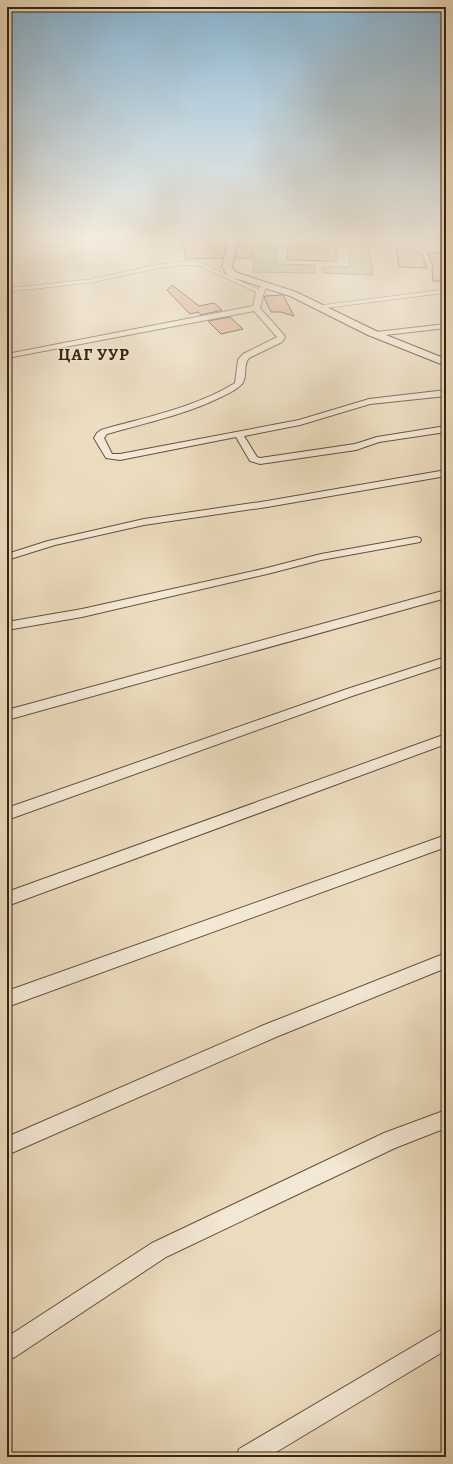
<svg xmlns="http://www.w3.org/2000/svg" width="453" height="1464" font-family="Alegreya,serif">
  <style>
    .green { fill: #bac090; stroke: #787251 }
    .building { fill: #e6b091; stroke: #372412 }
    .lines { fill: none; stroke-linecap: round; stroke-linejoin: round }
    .lane-casing { stroke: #64523d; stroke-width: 4.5 }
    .street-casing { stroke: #64523d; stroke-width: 2 }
    .secondary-casing { stroke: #372412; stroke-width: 2 }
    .lane { stroke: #f3e8d5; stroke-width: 3.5 }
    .street { fill: #f3e8d5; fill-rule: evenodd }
    .secondary { fill: #f3e8d5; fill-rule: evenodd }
    .labels { text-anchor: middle; stroke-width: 3; stroke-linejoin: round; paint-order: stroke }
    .far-district-label { font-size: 17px; font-weight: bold; letter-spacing: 1px; fill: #372412; stroke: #f3e8d5 }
  </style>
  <rect width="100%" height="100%" fill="#ecdcbe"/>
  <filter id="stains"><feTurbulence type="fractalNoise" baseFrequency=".005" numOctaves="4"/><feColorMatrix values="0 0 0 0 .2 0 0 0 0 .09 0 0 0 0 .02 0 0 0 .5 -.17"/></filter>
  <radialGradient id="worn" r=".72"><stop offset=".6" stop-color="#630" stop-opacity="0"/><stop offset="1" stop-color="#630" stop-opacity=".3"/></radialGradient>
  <g class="green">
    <polygon points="315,236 367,236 373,275 323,273 323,267 350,267 348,242 315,241"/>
    <polygon points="256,239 276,240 276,264 314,265 315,273 253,272"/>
  </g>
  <g class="building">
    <polygon points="181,236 229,236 223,258 186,259"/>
    <polygon points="239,236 254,236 252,258 235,258"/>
    <polygon points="395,236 409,236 412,252 421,252 427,268 399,267"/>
    <polygon points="288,244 336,246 336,261 287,260"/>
    <polygon points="428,253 446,253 446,281 433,281 432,270 433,266"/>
    <polygon points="172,285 199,306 214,303 222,310 201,315 198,312 190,314 167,290"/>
    <polygon points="283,295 294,316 281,312 271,312 264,297 265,296"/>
    <polygon points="230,317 243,329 221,334 208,321"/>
  </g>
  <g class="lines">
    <defs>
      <g id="lane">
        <polyline points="387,236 389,258"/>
        <polyline points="418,236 430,267"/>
        <polyline points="7,243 32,241 48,236"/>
        <polyline points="7,259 31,242"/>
        <polyline points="7,290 90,281 159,266 186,263 199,264 260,292"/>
        <polyline points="320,307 446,291"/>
      </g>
      <g id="street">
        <path d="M264 283 268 285 264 292 260 308 284 335 285 337 282 342 249 358C242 365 249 379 240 386 234 391 226 395 219 398 184 415 145 423 107 434L104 438 112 454H120L299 420 369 399 446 390V396L370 404 300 425 244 436 257 457 260 458 355 444 377 437 446 426V432L379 442 356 450 260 464 250 461 236 437 120 460 106 458 94 438 97 433 101 430C146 417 194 408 235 383L238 360 243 354 277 337 254 311 7 358V354L253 306 256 292 262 284Z"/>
        <polygon points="446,324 446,328 376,336 372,334 376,332"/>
        <polygon points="446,470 446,476 267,507 144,525 55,545 7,560 7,554 48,541 144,519 267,501"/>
        <polygon points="416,537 420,538 421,540 420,542 321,560 267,574 82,617 7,630 7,622 82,609 267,568 321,554"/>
        <polygon points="446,590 446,598 7,720 7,710"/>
        <polygon points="446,657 446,665 355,695 7,820 7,808 347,689"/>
        <polygon points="446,734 446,744 7,906 7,892"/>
        <polygon points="446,835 446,847 7,1007 7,991"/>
        <polygon points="446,953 446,968 276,1037 7,1155 7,1137 264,1025"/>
        <polygon points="446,1110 446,1128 395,1148 166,1257 15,1357 7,1360 7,1337 152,1243 384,1133"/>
        <polygon points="446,1327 446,1350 268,1457 236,1457 239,1449"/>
      </g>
      <polygon id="secondary" points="230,236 238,236 232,267 235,272 296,292 376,331 446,359 446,366 368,335 290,296 228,276 222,267"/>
    </defs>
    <use href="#lane" class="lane-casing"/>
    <use href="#street" class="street-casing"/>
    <use href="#secondary" class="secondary-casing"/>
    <use href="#lane" class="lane"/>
    <use href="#street" class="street"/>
    <use href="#secondary" class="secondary"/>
  </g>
  <linearGradient id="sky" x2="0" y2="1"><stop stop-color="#89b6d5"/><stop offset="0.54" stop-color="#f6efe2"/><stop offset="1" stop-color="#f6efe2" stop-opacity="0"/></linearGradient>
  <rect width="453" height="441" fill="url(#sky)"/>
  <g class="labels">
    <g class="far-district-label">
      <text x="94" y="360">ЦАГ УУР</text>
    </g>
  </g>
  <rect width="453" height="1464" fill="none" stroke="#ecdcbe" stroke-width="24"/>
  <rect x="8" y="8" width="437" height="1448" fill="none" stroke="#372412" stroke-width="2"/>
  <rect x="12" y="12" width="429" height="1440" fill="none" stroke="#372412"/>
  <rect width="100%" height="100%" filter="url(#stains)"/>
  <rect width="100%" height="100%" fill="url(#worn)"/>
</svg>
